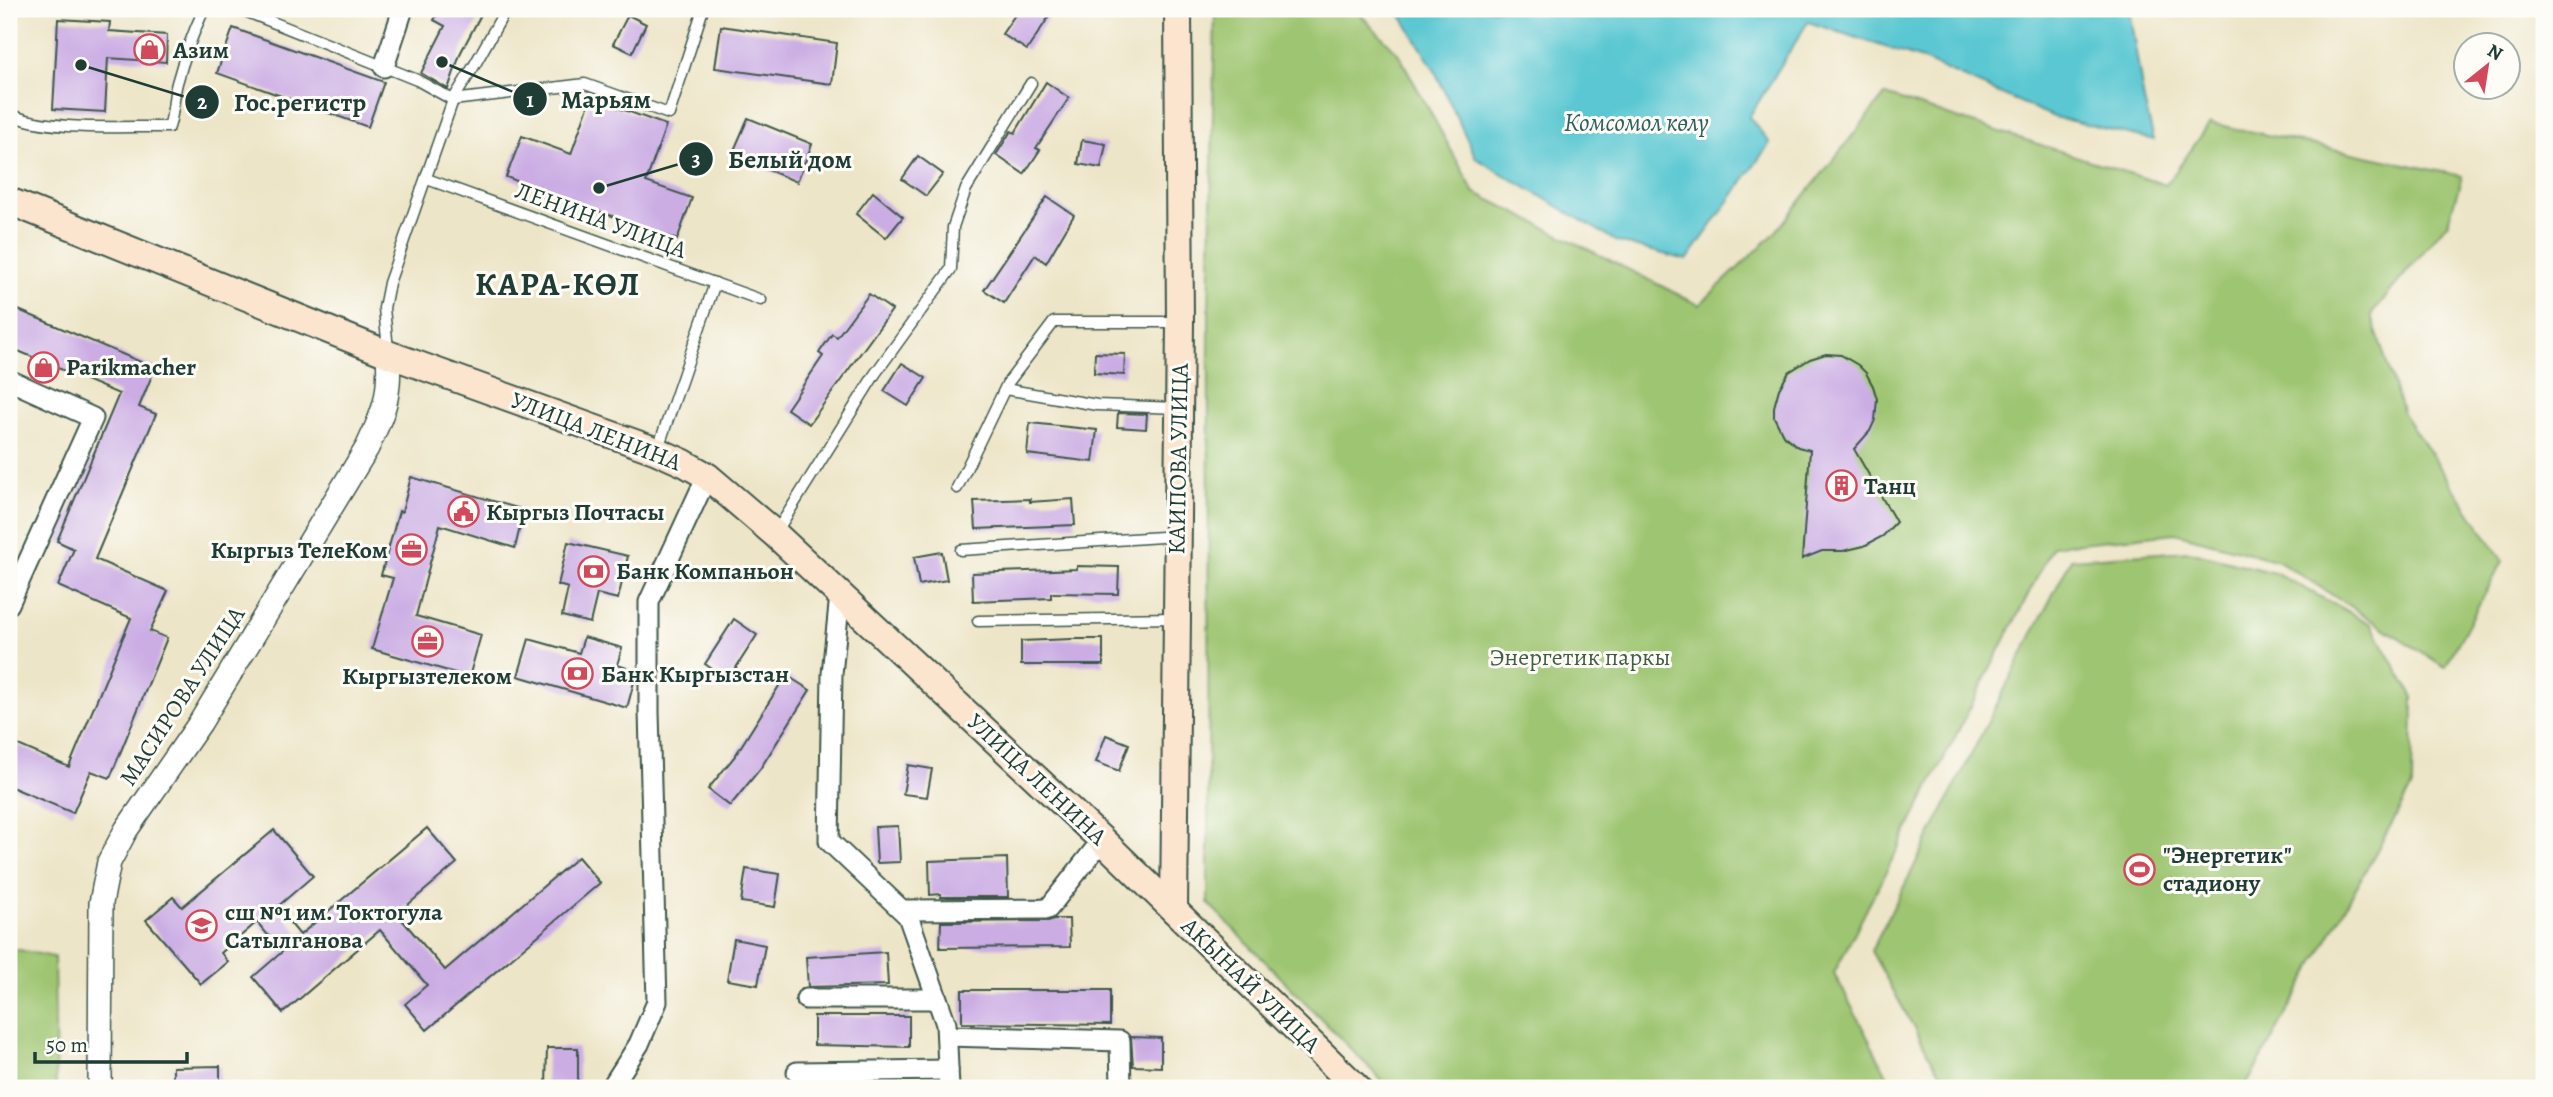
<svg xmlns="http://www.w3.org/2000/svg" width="2553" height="1097" font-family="Alegreya,serif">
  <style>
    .green { fill: #9ec571; stroke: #5e8152; stroke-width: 2 }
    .water { fill: #5ac7d2; stroke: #3c8283; stroke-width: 2 }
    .building { fill: #cbade4 }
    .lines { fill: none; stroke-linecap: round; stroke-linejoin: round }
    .service-casing { stroke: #3e564a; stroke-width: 13 }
    .minor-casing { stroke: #3e564a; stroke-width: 23 }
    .tertiary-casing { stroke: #3e564a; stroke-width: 26 }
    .secondary-casing { stroke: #3e564a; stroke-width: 30 }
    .service { stroke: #fff; stroke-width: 10 }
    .minor { stroke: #fff; stroke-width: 19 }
    .tertiary { stroke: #fff; stroke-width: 23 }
    .secondary { stroke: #fbe5cf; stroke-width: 26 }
    .labels { text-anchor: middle; stroke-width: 6; stroke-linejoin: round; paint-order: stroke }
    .poi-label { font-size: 24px; font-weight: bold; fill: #1f3d34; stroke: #fdfcf7; text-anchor: start }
    .street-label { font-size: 24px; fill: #1f3d34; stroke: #fdfcf7 }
    .park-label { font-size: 24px; fill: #3f5f43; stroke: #fdfcf7 }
    .water-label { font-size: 26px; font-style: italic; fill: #2e605c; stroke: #fdfcf7 }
    .district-label { font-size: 32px; font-weight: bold; letter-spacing: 2px; fill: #1f3d34; stroke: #fdfcf7 }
    .leader { fill: none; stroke: #1f3d34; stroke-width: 2.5 }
    .callout-dot { fill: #1f3d34; stroke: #fdfcf7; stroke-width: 2.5 }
    .mark-label { font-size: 21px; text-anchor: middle; font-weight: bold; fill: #fff }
    .callout-label { font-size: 26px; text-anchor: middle; font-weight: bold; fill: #1f3d34; stroke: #fdfcf7; stroke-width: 6; stroke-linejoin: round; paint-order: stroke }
  </style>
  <rect width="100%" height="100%" fill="#fdfcf7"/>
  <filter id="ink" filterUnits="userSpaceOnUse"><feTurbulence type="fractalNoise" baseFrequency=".0143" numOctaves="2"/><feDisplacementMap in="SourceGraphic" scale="14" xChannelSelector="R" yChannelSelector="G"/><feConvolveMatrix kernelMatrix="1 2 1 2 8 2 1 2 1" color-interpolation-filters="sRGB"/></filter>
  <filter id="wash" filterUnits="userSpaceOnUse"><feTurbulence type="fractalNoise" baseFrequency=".00686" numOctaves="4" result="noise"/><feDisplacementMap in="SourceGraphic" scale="28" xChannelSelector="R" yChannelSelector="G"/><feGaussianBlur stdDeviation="1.57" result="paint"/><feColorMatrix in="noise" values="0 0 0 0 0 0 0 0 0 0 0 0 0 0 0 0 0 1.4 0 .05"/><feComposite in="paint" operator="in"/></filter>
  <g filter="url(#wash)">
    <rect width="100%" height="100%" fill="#ede5c7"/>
    <g class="green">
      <polygon points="1215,9 1355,9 1398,53 1474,192 1699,305 1774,234 1885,95 2166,185 2210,123 2462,176 2448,222 2371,315 2403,413 2503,561 2445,667 2279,561 2175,533 2053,546 1834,973 1894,1088 1389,1088 1208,903 1209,313"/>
      <polygon points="2189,551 2278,574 2371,624 2413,697 2412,787 2245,1088 1955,1088 1936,1067 1871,951 2071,559"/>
      <polygon points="9,948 54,957 56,1088 9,1088"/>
    </g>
    <polygon class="water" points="1397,9 2129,9 2144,101 2154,140 2054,117 1919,58 1808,22 1749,117 1770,143 1687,260 1618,242 1476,158 1434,69"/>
    <g id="blocks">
      <g class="building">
        <polygon points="440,9 484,9 461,52 448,89 421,73 445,26 434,20"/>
        <polygon points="1019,9 1054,9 1027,50 1002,34"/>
        <polygon points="628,15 646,24 632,53 613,44"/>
        <polygon points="58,19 110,22 109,31 167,35 166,62 108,58 105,112 53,109"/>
        <polygon points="721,26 837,43 832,84 715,68"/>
        <polygon points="233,28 384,82 368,127 217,73"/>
        <polygon points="1046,82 1069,98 1036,148 1040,150 1024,174 996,155 1011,131 1015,133"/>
        <polygon points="591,98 666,125 646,182 692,198 677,240 506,177 522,136 571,154"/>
        <polygon points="748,118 812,144 797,182 732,155"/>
        <polygon points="1082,140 1106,144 1101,168 1078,164"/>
        <polygon points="918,156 943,174 926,196 902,179"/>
        <polygon points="873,192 903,217 886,238 856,214"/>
        <polygon points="1047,197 1074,215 1046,263 1035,255 1004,303 984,290"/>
        <polygon points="869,294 892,310 809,424 787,409 823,356 819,353 832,334 837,337"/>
        <polygon points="9,306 155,368 139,407 156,414 95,559 168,591 150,631 167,638 110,778 91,771 73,813 9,786 9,741 69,767 131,618 58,586 74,549 57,541 119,394 9,347"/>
        <polygon points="1095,353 1125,354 1124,375 1094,373"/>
        <polygon points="1826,354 1841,355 1858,365 1866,373 1873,386 1877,399 1875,420 1870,431 1854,449 1896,522 1883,536 1864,546 1843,551 1822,551 1802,559 1810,450 1798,447 1783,435 1774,417 1774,407 1779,389 1789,372 1810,359"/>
        <polygon points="902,363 926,378 908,406 884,391"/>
        <polygon points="1118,413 1147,414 1146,429 1117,427"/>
        <polygon points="1030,423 1097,430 1093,462 1027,454"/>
        <polygon points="411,477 524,510 515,548 440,525 416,616 481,635 469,677 372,649 393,578 381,575 399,511 402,512"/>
        <polygon points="1030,499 1030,502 1073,499 1075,525 976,529 974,501"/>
        <polygon points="568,542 628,556 618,599 597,594 590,623 562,616 568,588 558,585"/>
        <polygon points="942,552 947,580 919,585 914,557"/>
        <polygon points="1077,566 1119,567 1118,594 1051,593 1051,598 973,601 972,573 1077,569"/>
        <polygon points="734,619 757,635 728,680 705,664"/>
        <polygon points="584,637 622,648 617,665 637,671 627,708 518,676 529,639 579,653"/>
        <polygon points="1072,639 1103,639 1103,665 1021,665 1021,641"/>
        <polygon points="786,675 810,690 760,769 730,806 708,789 735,756"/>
        <polygon points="1106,735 1129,744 1119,771 1096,762"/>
        <polygon points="908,765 932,769 927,797 903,794"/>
        <polygon points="898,826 900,862 877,863 875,827"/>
        <polygon points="427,828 457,863 397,914 445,970 578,857 600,883 427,1030 405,1004 427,985 380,930 283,1013 253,977 282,952 257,922 221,953 228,962 201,984 146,920 173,897 182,907 274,830 313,876 277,907 300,935"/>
        <polygon points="1007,858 1008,897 941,897 941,894 930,895 929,861"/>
        <polygon points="746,869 780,874 775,907 741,902"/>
        <polygon points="1054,919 1069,919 1070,947 940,948 941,922 1048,921"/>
        <polygon points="734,939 765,945 758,985 727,980"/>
        <polygon points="886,952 888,985 808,987 806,957"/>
        <polygon points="962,990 1110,990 1110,1025 962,1023"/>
        <polygon points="814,1016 909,1016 909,1047 814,1045"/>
        <polygon points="1131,1037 1161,1038 1161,1067 1133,1066"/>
        <polygon points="547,1048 578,1048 578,1086 546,1086"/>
        <polygon points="220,1066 220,1088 173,1088 173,1067"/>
      </g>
    </g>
  </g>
  <g filter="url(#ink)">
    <use href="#blocks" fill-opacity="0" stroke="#3e564a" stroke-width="2"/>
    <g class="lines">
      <defs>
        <g id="service">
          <polyline points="240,9 417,80 453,100 585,84 669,114 703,9"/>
          <path d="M9 114C48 132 124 126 169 127 174 112 173 98 177 83 184 57 193 33 204 9"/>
          <polyline points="427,179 761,300"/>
          <polyline points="388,350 384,308 389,283 453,100 474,66 506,9"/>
          <polyline points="1005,389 1097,405 1178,408"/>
          <polyline points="658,448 715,283"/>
          <polyline points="957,488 1007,384 1054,322 1179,322"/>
          <polyline points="775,534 875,374 951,269 953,227 966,189 1031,83"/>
          <polyline points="961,550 1177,536"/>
          <polyline points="978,621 1176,618"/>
        </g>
        <g id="minor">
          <polyline points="384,67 403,9"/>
          <polyline points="9,380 93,418 9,604"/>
          <polyline points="840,595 832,674 829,841 908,916 946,1024 949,1088"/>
          <polyline points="903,910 1048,909 1102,840"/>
          <polyline points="806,999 937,999"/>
          <polyline points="947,1036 1120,1041 1121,1088"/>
          <polyline points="797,1072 948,1070"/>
          <polyline points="611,1088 639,1044 657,1002 649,712 649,602 707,476"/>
        </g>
        <path id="tertiary" d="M100 1088 101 903 109 862 126 830 200 723 367 448C384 412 391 395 388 354"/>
        <g id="secondary">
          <polyline points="9,201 388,354 657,451 684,463 707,476 775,534 1102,840 1357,1088"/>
          <polyline points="1174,910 1180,322 1178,9"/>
        </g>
      </defs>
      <use href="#service" class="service-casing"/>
      <use href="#minor" class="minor-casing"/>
      <use href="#tertiary" class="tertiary-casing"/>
      <use href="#secondary" class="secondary-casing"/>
      <use href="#service" class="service"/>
      <use href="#minor" class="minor"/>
      <use href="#tertiary" class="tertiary"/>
      <use href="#secondary" class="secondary"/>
    </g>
  </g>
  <defs>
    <symbol id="shop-ring" viewBox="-11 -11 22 22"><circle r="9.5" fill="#fdfcf7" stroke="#d1495b" stroke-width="1.5"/><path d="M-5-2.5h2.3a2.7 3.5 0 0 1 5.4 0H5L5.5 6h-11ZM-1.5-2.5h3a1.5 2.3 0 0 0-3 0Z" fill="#d1495b"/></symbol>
    <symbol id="building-ring" viewBox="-11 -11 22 22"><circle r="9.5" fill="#fdfcf7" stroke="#d1495b" stroke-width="1.5"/><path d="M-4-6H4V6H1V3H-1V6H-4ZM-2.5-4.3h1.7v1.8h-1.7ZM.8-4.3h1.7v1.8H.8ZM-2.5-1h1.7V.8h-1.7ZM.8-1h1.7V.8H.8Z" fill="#d1495b"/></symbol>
    <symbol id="civic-ring" viewBox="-11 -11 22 22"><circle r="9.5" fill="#fdfcf7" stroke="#d1495b" stroke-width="1.5"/><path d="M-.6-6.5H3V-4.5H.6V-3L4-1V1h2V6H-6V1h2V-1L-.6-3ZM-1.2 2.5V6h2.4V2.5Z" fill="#d1495b"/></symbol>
    <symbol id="office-ring" viewBox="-11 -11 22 22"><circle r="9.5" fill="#fdfcf7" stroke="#d1495b" stroke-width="1.5"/><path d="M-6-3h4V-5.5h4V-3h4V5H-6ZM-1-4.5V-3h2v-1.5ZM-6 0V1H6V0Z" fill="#d1495b"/></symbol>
    <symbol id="bank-ring" viewBox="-11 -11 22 22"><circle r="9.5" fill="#fdfcf7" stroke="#d1495b" stroke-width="1.5"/><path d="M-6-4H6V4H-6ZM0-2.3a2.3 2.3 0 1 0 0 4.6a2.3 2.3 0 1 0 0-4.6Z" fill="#d1495b"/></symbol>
    <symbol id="stadium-ring" viewBox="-11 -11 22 22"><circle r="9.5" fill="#fdfcf7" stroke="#d1495b" stroke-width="1.5"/><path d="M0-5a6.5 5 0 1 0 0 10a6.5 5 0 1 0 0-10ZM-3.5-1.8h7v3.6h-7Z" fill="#d1495b"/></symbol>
    <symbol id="school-ring" viewBox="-11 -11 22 22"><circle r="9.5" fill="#fdfcf7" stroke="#d1495b" stroke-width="1.5"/><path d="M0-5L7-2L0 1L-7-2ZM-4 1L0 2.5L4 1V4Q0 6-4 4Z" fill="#d1495b"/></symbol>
  </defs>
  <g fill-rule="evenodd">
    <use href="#shop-ring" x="132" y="32" width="35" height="35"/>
    <use href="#shop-ring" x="26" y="350" width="35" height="35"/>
    <use href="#building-ring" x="1824" y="468" width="35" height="35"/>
    <use href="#civic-ring" x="446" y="494" width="35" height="35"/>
    <use href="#office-ring" x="394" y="532" width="35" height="35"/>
    <use href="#bank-ring" x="576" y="554" width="35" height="35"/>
    <use href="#office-ring" x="410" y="624" width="35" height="35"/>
    <use href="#bank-ring" x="560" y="656" width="35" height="35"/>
    <use href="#stadium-ring" x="2122" y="852" width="35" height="35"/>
    <use href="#school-ring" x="184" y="908" width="35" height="35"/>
  </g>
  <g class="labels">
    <g class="poi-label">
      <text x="173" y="58">Азим</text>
      <text x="66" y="375">Parikmacher</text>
      <text x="1864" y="494">Танц</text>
      <text x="486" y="520">Кыргыз Почтасы</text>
      <text x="388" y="558" text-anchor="end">Кыргыз ТелеКом</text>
      <text x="616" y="579">Банк Компаньон</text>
      <text x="601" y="682">Банк Кыргызстан</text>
      <text x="427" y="684" text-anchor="middle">Кыргызтелеком</text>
      <text x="2163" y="863">"Энергетик"<tspan x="2163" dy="28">стадиону</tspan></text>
      <text x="225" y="920">сш №1 им. Токтогула<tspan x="225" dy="28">Сатылганова</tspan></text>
    </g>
    <g class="street-label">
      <text transform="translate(601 220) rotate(20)" y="8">ЛЕНИНА УЛИЦА</text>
      <text transform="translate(596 431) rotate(21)" y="8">УЛИЦА ЛЕНИНА</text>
      <text transform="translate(1178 459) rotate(-89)" y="8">КАИПОВА УЛИЦА</text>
      <text transform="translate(182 696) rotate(-57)" y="8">МАСИРОВА УЛИЦА</text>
      <text transform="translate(1037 779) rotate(43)" y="8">УЛИЦА ЛЕНИНА</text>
      <text transform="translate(1251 985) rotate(44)" y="8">АКЫНАЙ УЛИЦА</text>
    </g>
    <g class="park-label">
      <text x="1580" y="665">Энергетик паркы</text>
    </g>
    <g class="water-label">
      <text x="1636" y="131">Комсомол көлү</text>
    </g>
    <g class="district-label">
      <text x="558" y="295">КАРА-КӨЛ</text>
    </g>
  </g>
  <path class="leader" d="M442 62L530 99M81 65L202 102M599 188L696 159"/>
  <g class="callout-dot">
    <circle cx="442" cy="62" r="7"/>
    <circle cx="81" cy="65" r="7"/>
    <circle cx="599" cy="188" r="7"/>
    <circle cx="530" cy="99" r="18"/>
    <circle cx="202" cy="102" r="18"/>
    <circle cx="696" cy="159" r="18"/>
  </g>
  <g class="mark-label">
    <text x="530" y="107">1</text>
    <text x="202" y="109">2</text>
    <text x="696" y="166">3</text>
  </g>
  <g class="callout-label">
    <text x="606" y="108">Марьям</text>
    <text x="300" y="111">Гос.регистр</text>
    <text x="790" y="168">Белый дом</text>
  </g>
  <rect width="2553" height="1097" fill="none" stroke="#fdfcf7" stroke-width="35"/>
  <g transform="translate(2487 66) rotate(30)"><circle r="33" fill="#fdfcf7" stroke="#a4b0a9" stroke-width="2"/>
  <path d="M0-5L12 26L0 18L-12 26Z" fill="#d1495b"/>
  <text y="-10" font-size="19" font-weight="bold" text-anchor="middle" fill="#1f3d34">N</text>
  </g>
  <path d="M35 1052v10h152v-10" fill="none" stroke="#1f3d34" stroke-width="3.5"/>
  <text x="46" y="1052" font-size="21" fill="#1f3d34" stroke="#fdfcf7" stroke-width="5" paint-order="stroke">50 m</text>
</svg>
